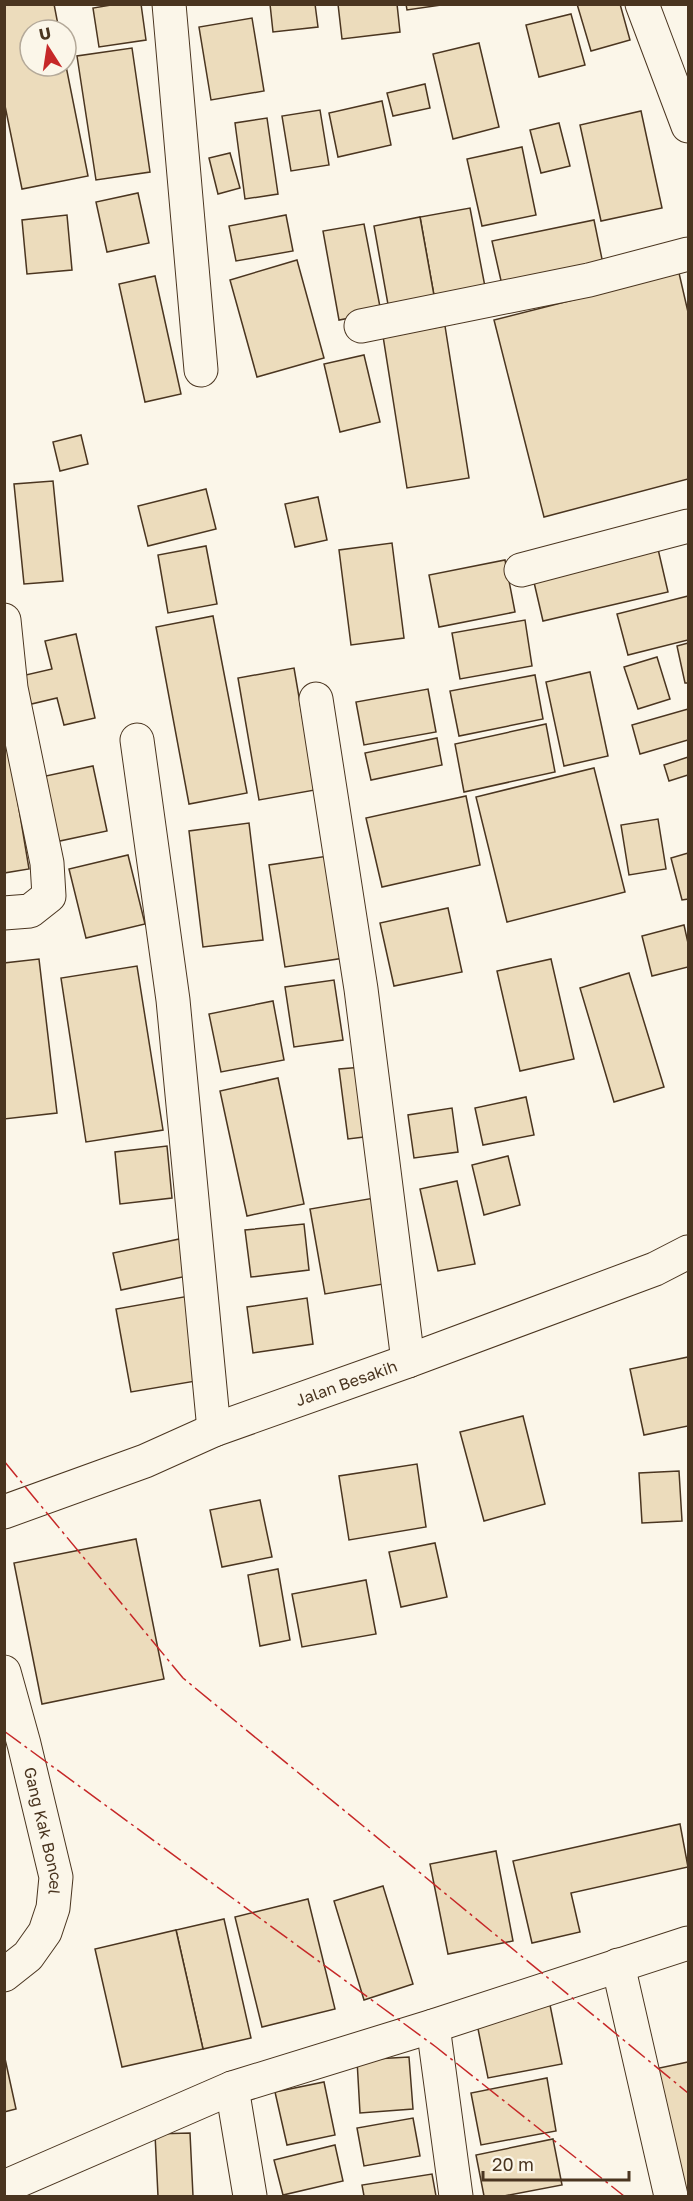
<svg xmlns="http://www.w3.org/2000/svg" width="693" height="2201" font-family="'Golos Text',sans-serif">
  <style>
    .building { fill: #ecdcbc; stroke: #4a3520; stroke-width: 1.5 }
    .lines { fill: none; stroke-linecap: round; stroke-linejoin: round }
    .minor-casing { stroke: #4a3520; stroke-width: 35 }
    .minor { stroke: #fbf6e9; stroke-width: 33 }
    .power { stroke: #c62828; stroke-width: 1.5; stroke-dasharray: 21 4.5 3 4.5; stroke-linecap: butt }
    .labels { text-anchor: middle; stroke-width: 4.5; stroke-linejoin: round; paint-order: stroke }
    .street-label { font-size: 16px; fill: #4a3520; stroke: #fbf6e9 }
  </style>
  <rect width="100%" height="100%" fill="#fbf6e9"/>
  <g class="building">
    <polygon points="4,4 54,4 59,30 30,30 30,66 66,66 88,176 22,189 4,101"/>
    <polygon points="117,4 141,4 146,40 99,47 93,8"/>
    <polygon points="270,4 315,4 318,27 273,32"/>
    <polygon points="338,4 397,4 400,32 342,39"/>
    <polygon points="406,4 448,4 407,10"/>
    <polygon points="577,4 620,4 630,40 591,51"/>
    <polygon points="571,14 585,65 539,77 526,25"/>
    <polygon points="252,18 264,91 211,100 199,27"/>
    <polygon points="479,43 499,127 453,139 433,54"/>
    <polygon points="132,48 150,172 96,180 77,56"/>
    <polygon points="425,84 430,108 393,116 387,93"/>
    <polygon points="382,101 391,145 338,157 329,113"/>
    <polygon points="320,110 329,165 291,171 282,116"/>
    <polygon points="641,111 662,208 601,221 580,125"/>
    <polygon points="267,118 278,194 245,199 235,123"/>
    <polygon points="559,123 570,166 541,173 530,130"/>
    <polygon points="522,147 536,215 482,226 467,159"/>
    <polygon points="230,153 240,188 218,194 209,158"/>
    <polygon points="138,193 149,243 107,252 96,202"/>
    <polygon points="470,208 486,292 435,301 420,217"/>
    <polygon points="67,215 72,270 27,274 22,220"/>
    <polygon points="286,215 293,251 236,261 229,226"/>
    <polygon points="420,217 435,301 389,310 374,226"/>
    <polygon points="594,220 603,264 502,285 492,241"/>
    <polygon points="364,224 381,312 339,320 323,231"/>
    <polygon points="297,260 324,358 257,377 230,280"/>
    <polygon points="679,273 688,312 688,479 544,517 494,320"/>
    <polygon points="155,276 181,394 145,402 119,284"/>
    <polygon points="445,326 469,478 407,488 383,336"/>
    <polygon points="364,355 380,422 340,432 324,364"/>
    <polygon points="81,435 88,464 60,471 53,442"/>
    <polygon points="53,481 63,581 24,584 14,484"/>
    <polygon points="206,489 216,529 148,546 138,506"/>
    <polygon points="318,497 327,540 295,547 285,504"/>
    <polygon points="392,543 404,638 351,645 339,550"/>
    <polygon points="206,546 217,604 168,613 158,555"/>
    <polygon points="658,549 668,592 543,621 533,578"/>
    <polygon points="505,560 515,612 439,627 429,575"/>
    <polygon points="688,596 688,640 628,655 617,614"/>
    <polygon points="213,616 247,793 189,804 156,627"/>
    <polygon points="525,620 532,666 460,679 452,633"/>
    <polygon points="76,634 95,718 64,725 57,698 23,706 17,677 52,669 45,641"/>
    <polygon points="688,643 688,683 685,683 677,646"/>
    <polygon points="657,657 670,699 638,709 624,667"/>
    <polygon points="294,668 315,790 259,800 238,678"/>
    <polygon points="590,672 608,756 564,766 546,682"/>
    <polygon points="535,675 543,719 459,736 450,691"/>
    <polygon points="428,689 436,732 364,745 356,702"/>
    <polygon points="688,709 688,740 640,754 632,725"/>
    <polygon points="4,719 29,869 4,873"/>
    <polygon points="546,724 555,772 464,792 455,744"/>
    <polygon points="437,738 442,765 371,780 365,753"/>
    <polygon points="688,757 688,775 669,781 664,765"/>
    <polygon points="93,766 107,831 55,842 41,777"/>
    <polygon points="594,768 625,892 507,922 476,797"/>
    <polygon points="466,796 480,865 382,887 366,818"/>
    <polygon points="658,819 666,869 629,875 621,825"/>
    <polygon points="249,823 263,940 203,947 189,831"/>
    <polygon points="688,853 688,899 682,900 671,858"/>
    <polygon points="128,855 145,924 86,938 69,869"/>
    <polygon points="328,856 344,958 285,967 269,865"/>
    <polygon points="448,908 462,972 394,986 380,923"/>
    <polygon points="684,925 688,943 688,967 652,976 642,936"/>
    <polygon points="39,959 57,1113 4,1119 4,963"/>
    <polygon points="551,959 574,1059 520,1071 497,971"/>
    <polygon points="137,966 163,1130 86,1142 61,978"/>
    <polygon points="629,973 664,1087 614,1102 580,988"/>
    <polygon points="334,980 343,1040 294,1047 285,987"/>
    <polygon points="273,1001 284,1060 221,1072 209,1014"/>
    <polygon points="363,1067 372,1136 348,1139 339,1069"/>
    <polygon points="278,1078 304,1204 247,1216 220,1091"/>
    <polygon points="526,1097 534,1135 483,1145 475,1108"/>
    <polygon points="452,1108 458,1152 414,1158 408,1115"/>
    <polygon points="167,1146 172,1198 120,1204 115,1152"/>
    <polygon points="508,1156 520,1205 484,1215 472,1165"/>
    <polygon points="457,1181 475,1264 438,1271 420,1189"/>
    <polygon points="380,1197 395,1282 325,1294 310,1209"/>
    <polygon points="304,1224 309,1270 251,1277 245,1230"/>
    <polygon points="184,1238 192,1275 121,1290 113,1253"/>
    <polygon points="189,1296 202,1380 131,1392 116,1309"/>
    <polygon points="307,1298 313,1344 253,1353 247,1307"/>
    <polygon points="688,1357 688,1426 644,1435 630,1369"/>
    <polygon points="523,1416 545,1504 484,1521 460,1432"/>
    <polygon points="417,1464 426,1527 349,1540 339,1476"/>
    <polygon points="679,1471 682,1521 642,1523 639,1473"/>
    <polygon points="260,1500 272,1557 222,1567 210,1510"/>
    <polygon points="136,1539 164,1679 42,1704 14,1563"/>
    <polygon points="435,1543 447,1597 401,1607 389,1552"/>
    <polygon points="278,1569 290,1640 260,1646 248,1575"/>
    <polygon points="366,1580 376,1634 302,1647 292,1594"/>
    <polygon points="680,1824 688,1867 571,1893 580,1932 532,1943 513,1861"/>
    <polygon points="496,1851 513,1941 448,1954 430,1864"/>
    <polygon points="383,1886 413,1984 364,2000 334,1901"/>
    <polygon points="308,1899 335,2009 262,2027 235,1917"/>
    <polygon points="224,1919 251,2038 203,2049 176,1930"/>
    <polygon points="176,1930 203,2049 122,2067 95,1949"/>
    <polygon points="550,2005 562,2064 488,2078 476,2019"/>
    <polygon points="4,2054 16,2109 4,2112"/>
    <polygon points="409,2057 413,2109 360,2113 357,2060"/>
    <polygon points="688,2062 688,2196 680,2196 650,2070"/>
    <polygon points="547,2078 556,2131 481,2145 471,2093"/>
    <polygon points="324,2082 335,2135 287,2145 275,2092"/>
    <polygon points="413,2118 420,2156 364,2166 357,2128"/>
    <polygon points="190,2133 193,2196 158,2196 155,2134"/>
    <polygon points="553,2139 562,2185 504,2196 484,2196 476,2155"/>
    <polygon points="335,2145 343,2181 283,2195 274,2160"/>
    <polygon points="432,2174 436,2196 364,2196 362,2185"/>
  </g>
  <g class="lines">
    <defs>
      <g id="minor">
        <polyline points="169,4 201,370"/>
        <polyline points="642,4 688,126"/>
        <polyline points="361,326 589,280 688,254"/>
        <polyline points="521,570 688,526"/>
        <polyline points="4,620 11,688 47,863 49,896 30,911 4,913"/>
        <polyline points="316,699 361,989 408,1361"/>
        <polyline points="137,740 173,1000 214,1430"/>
        <path id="s1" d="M4 1512 145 1461 214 1430 408 1361 655 1269 688 1252"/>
        <path id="s2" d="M4 1672 24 1744 56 1877 53 1908 45 1932 28 1956 4 1975"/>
        <polyline points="618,1965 671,2196"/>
        <polyline points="433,2026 456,2196"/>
        <polyline points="232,2088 250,2196"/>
        <polyline points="4,2187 232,2088 433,2026 688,1943"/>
      </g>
    </defs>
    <use href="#minor" class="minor-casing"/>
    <use href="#minor" class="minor"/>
    <g class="power">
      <polyline points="4,1461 183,1678 688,2093"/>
      <polyline points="4,1731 436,2047 624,2196"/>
    </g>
  </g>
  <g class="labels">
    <g class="street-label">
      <text dy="6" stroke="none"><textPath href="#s1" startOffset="366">Jalan Besakih</textPath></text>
      <text dy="6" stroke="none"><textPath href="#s2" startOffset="164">Gang Kak Boncel</textPath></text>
    </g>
  </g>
  <rect width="693" height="2201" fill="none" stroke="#4a3520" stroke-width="12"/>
  <g transform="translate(48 48) rotate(348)"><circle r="28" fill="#fbf6e9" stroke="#b4a999" stroke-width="1.5"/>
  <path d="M0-4.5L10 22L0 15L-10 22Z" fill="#c62828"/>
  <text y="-9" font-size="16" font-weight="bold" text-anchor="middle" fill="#4a3520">U</text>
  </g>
  <path d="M483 2171v9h146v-9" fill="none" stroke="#4a3520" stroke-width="3"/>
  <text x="492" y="2171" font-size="18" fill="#4a3520" stroke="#fbf6e9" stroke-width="4.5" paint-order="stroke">20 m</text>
</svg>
